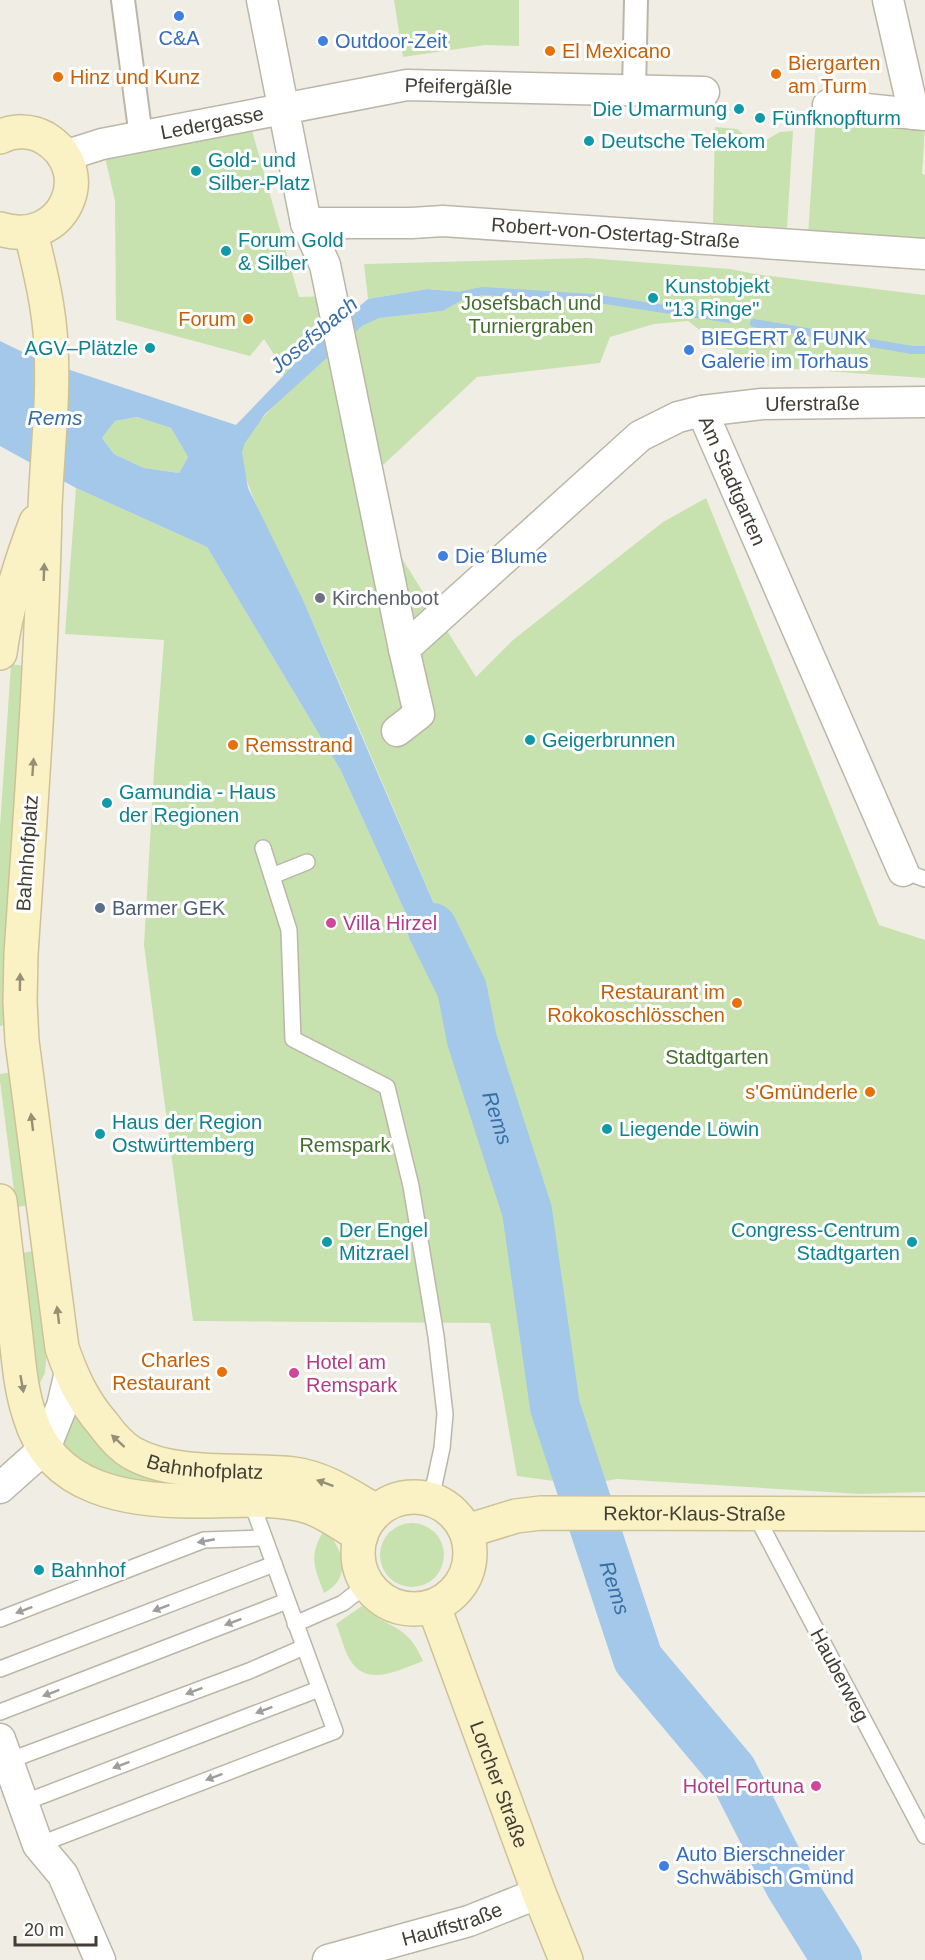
<svg xmlns="http://www.w3.org/2000/svg" width="925" height="1960" font-family="Helvetica,sans-serif">
  <style>
    .green { fill: #c8e2af }
    .water { fill: #a4c8ea; fill-rule: evenodd }
    .lines { fill: none; stroke-linecap: round; stroke-linejoin: round }
    .stream { stroke: #a4c8ea; stroke-width: 8 }
    .river { stroke: #a4c8ea; stroke-width: 50 }
    .service-casing { stroke: #bbb6a8; stroke-width: 18 }
    .pedestrian-casing { stroke: #bbb6a8; stroke-width: 26 }
    .minor-casing { stroke: #bbb6a8; stroke-width: 33 }
    .secondary-casing { stroke: #cdc297; stroke-width: 36 }
    .service { stroke: #fff; stroke-width: 15 }
    .pedestrian { stroke: #fff; stroke-width: 22 }
    .minor { stroke: #fff; stroke-width: 30 }
    .secondary { stroke: #faf1c5; stroke-width: 33 }
    .oneway { fill: #958f76 }
    .oneway2 { fill: #a09e9a }
    .shop-dot { fill: #3f7fe0; stroke: #fff; stroke-width: 2 }
    .food-dot { fill: #e8710a; stroke: #fff; stroke-width: 2 }
    .culture-dot { fill: #0f9aa8; stroke: #fff; stroke-width: 2 }
    .worship-dot { fill: #6b7280; stroke: #fff; stroke-width: 2 }
    .service-dot { fill: #5c6f8a; stroke: #fff; stroke-width: 2 }
    .hotel-dot { fill: #d1479c; stroke: #fff; stroke-width: 2 }
    .labels { text-anchor: middle; stroke-width: 6; stroke-linejoin: round; paint-order: stroke }
    .shop-label { font-size: 20px; fill: #366cbe; stroke: #fff; text-anchor: start }
    .food-label { font-size: 20px; fill: #c56008; stroke: #fff; text-anchor: start }
    .street-label { font-size: 20px; fill: #423e35; stroke: #fff }
    .culture-label { font-size: 20px; fill: #0d838f; stroke: #fff; text-anchor: start }
    .park-label { font-size: 20px; fill: #416f2d; stroke: #fff }
    .worship-label { font-size: 20px; fill: #5b616d; stroke: #fff; text-anchor: start }
    .service-label { font-size: 20px; fill: #4e5e75; stroke: #fff; text-anchor: start }
    .hotel-label { font-size: 20px; fill: #b23c85; stroke: #fff; text-anchor: start }
    .water-label { font-size: 21px; font-style: italic; fill: #376fa5; stroke: #fff }
  </style>
  <rect width="100%" height="100%" fill="#f0eee4"/>
  <g class="green">
    <polygon points="394,0 519,0 519,46 485,45 403,57"/>
    <polygon points="816,116 925,125 922,174 925,175 925,241 808,235"/>
    <path d="M251 127 299 297 332 296 362 326 378 318 443 311 473 293 427 289 368 299 364 264 587 258 730 269 761 275 925 295V378L766 367C735 358 713 340 688 321L654 324 610 337 600 363 477 377 380 468 393 544 476 677 513 640 663 522 706 498 879 925 925 940V1492L860 1494 617 1479 583 1485 517 1476 490 1323 193 1321 144 945 154 770 164 640 65 634 76 488 207 547 341 771 416 936 432 981 462 988 456 955C405 837 356 718 303 601 289 568 238 483 242 451 245 432 276 404 289 391L277 359 264 339 250 356 116 320 115 201 102 144Z"/>
    <polygon points="715,127 737,129 757,145 780,132 793,131 787,228 713,223"/>
    <polygon points="137,417 171,428 188,457 179,473 144,468 114,454 102,438 115,421"/>
    <polygon points="11,664 25,666 6,1025 0,1026 0,827"/>
    <polygon points="13,1072 31,1205 16,1207 0,1081 0,1074"/>
    <polygon points="34,1251 47,1351 45,1373 39,1385 21,1253"/>
    <polygon points="70,1404 90,1431 323,1493 103,1480 58,1443"/>
    <circle cx="412" cy="1555" r="32"/>
    <path d="M325 1529C343 1549 353 1578 324 1593 314 1566 308 1555 325 1529Z"/>
    <path d="M362 1606C389 1630 407 1623 423 1661 399 1670 367 1688 350 1660 344 1650 341 1636 336 1624Z"/>
  </g>
  <path class="water" d="M427 289 474 293 443 311 379 318 362 326 265 414 245 443 242 452 248 488 303 600 456 955 462 989 432 981 416 936 341 771 207 547 76 488 0 446V341L37 359 236 425 313 345 368 299ZM137 417 171 428 188 457 179 473 144 468 114 454 102 438 115 421Z"/>
  <g class="lines">
    <g class="stream">
      <polyline points="463,295 483,291 592,298 730,319"/>
      <polyline points="754,323 912,350 925,350"/>
    </g>
    <path class="river" id="s1" d="M432 928 462 989 472 1040 527 1211 555 1407 638 1659 732 1771 790 1885 837 1960"/>
    <defs>
      <g id="service">
        <polyline points="263,848 289,930 293,1039 387,1087 411,1186 436,1336 445,1414 442,1448 431,1499"/>
        <polyline points="903,871 925,879"/>
        <polyline points="272,876 307,862"/>
        <polyline points="755,1514 925,1836"/>
        <polyline points="0,1619 204,1540 264,1538"/>
        <polyline points="295,1624 343,1603 367,1584"/>
        <polyline points="0,1669 274,1564"/>
        <polyline points="0,1712 287,1601"/>
        <polyline points="8,1761 249,1671 304,1647"/>
        <polyline points="23,1803 319,1689"/>
        <polyline points="38,1845 335,1731 251,1501"/>
      </g>
      <g id="pedestrian">
        <polyline points="123,0 141,137"/>
        <polyline points="634,90 636,0"/>
      </g>
      <g id="minor">
        <polyline points="262,0 306,223 325,265 404,649 419,714 397,731"/>
        <polyline points="888,0 914,114"/>
        <polyline points="828,105 925,115"/>
        <path id="s2" d="M64 156 102 144 407 85 704 92"/>
        <path id="s3" d="M306 223H412L443 221 925 254"/>
        <path id="s4" d="M702 411 903 871"/>
        <path id="s5" d="M404 649 640 436 678 417 702 411 762 404 925 402"/>
        <polyline points="0,1488 45,1448 62,1406 70,1372"/>
        <polyline points="0,1739 38,1845 63,1875 100,1960"/>
        <path id="s6" d="M328 1960 469 1921 539 1893"/>
      </g>
      <g id="secondary">
        <path d="M0 137C14 130 31 130 45 138 99 171 63 249 0 229"/>
        <path id="s7" d="M31 233C40 270 49 306 51 345 54 399 47 454 45 508 42 657 31 805 21 954L20 1002 22 1041 62 1348C72 1377 83 1401 103 1424 111 1435 120 1446 132 1453 176 1478 244 1468 294 1474 324 1478 350 1496 376 1511"/>
        <path d="M0 653C6 608 20 564 36 522"/>
        <path d="M0 1201C5 1246 11 1291 16 1337 19 1364 21 1391 30 1417 52 1491 130 1501 195 1501 227 1501 280 1497 309 1507 327 1513 344 1526 361 1536"/>
        <circle cx="414" cy="1553" r="56"/>
        <path id="s8" d="M467 1531 516 1516 541 1513 925 1514"/>
        <path id="s9" d="M434 1607 539 1893 566 1960"/>
      </g>
    </defs>
    <use href="#service" class="service-casing"/>
    <use href="#pedestrian" class="pedestrian-casing"/>
    <use href="#minor" class="minor-casing"/>
    <use href="#secondary" class="secondary-casing"/>
    <use href="#service" class="service"/>
    <use href="#pedestrian" class="pedestrian"/>
    <use href="#minor" class="minor"/>
    <use href="#secondary" class="secondary"/>
  </g>
  <defs><path id="oneway-solid" d="M-6-.8H1V-3.2L6.5 0L1 3.2V.8H-6Z" transform="scale(1.5)"/></defs>
  <g class="oneway">
    <use href="#oneway-solid" transform="translate(44 572) rotate(-88)"/>
    <use href="#oneway-solid" transform="translate(33 767) rotate(-86)"/>
    <use href="#oneway-solid" transform="translate(20 982) rotate(-89)"/>
    <use href="#oneway-solid" transform="translate(32 1122) rotate(-97)"/>
    <use href="#oneway-solid" transform="translate(58 1315) rotate(-97)"/>
    <use href="#oneway-solid" transform="translate(22 1384) rotate(80)"/>
    <use href="#oneway-solid" transform="translate(118 1441) rotate(-137)"/>
    <use href="#oneway-solid" transform="translate(325 1483) rotate(-160)"/>
  </g>
  <g class="oneway2">
    <use href="#oneway-solid" transform="translate(206 1541) rotate(169)"/>
    <use href="#oneway-solid" transform="translate(161 1608) rotate(159)"/>
    <use href="#oneway-solid" transform="translate(24 1610) rotate(159)"/>
    <use href="#oneway-solid" transform="translate(233 1622) rotate(159)"/>
    <use href="#oneway-solid" transform="translate(194 1691) rotate(159)"/>
    <use href="#oneway-solid" transform="translate(51 1693) rotate(159)"/>
    <use href="#oneway-solid" transform="translate(264 1710) rotate(159)"/>
    <use href="#oneway-solid" transform="translate(121 1765) rotate(159)"/>
    <use href="#oneway-solid" transform="translate(214 1777) rotate(159)"/>
  </g>
  <g class="shop-dot">
    <circle cx="179" cy="16" r="6"/>
    <circle cx="323" cy="41" r="6"/>
    <circle cx="689" cy="350" r="6"/>
    <circle cx="443" cy="556" r="6"/>
    <circle cx="664" cy="1866" r="6"/>
  </g>
  <g class="food-dot">
    <circle cx="550" cy="51" r="6"/>
    <circle cx="776" cy="74" r="6"/>
    <circle cx="58" cy="77" r="6"/>
    <circle cx="248" cy="319" r="6"/>
    <circle cx="233" cy="745" r="6"/>
    <circle cx="737" cy="1003" r="6"/>
    <circle cx="870" cy="1092" r="6"/>
    <circle cx="222" cy="1372" r="6"/>
  </g>
  <g class="culture-dot">
    <circle cx="739" cy="109" r="6"/>
    <circle cx="760" cy="118" r="6"/>
    <circle cx="589" cy="141" r="6"/>
    <circle cx="196" cy="171" r="6"/>
    <circle cx="226" cy="251" r="6"/>
    <circle cx="653" cy="298" r="6"/>
    <circle cx="150" cy="348" r="6"/>
    <circle cx="530" cy="740" r="6"/>
    <circle cx="107" cy="803" r="6"/>
    <circle cx="607" cy="1129" r="6"/>
    <circle cx="100" cy="1134" r="6"/>
    <circle cx="327" cy="1242" r="6"/>
    <circle cx="912" cy="1242" r="6"/>
    <circle cx="39" cy="1570" r="6"/>
  </g>
  <circle class="worship-dot" cx="320" cy="598" r="6"/>
  <circle class="service-dot" cx="100" cy="908" r="6"/>
  <g class="hotel-dot">
    <circle cx="331" cy="923" r="6"/>
    <circle cx="294" cy="1373" r="6"/>
    <circle cx="816" cy="1786" r="6"/>
  </g>
  <g class="labels">
    <g class="shop-label">
      <text x="179" y="45" text-anchor="middle">C&amp;A</text>
      <text x="335" y="48">Outdoor-Zeit</text>
      <text x="701" y="345">BIEGERT &amp; FUNK<tspan x="701" dy="23">Galerie im Torhaus</tspan></text>
      <text x="455" y="563">Die Blume</text>
      <text x="676" y="1861">Auto Bierschneider<tspan x="676" dy="23">Schwäbisch Gmünd</tspan></text>
    </g>
    <g class="food-label">
      <text x="562" y="58">El Mexicano</text>
      <text x="788" y="70">Biergarten<tspan x="788" dy="23">am Turm</tspan></text>
      <text x="70" y="84">Hinz und Kunz</text>
      <text x="236" y="326" text-anchor="end">Forum</text>
      <text x="245" y="752">Remsstrand</text>
      <text x="725" y="999" text-anchor="end">Restaurant im<tspan x="725" dy="23">Rokokoschlösschen</tspan></text>
      <text x="858" y="1099" text-anchor="end">s'Gmünderle</text>
      <text x="210" y="1367" text-anchor="end">Charles<tspan x="210" dy="23">Restaurant</tspan></text>
    </g>
    <g class="street-label">
      <text dy="7" stroke="none"><textPath href="#s2" startOffset="402">Pfeifergäßle</textPath></text>
      <text dy="7" stroke="none"><textPath href="#s2" startOffset="152">Ledergasse</textPath></text>
      <text dy="7" stroke="none"><textPath href="#s3" startOffset="310">Robert-von-Ostertag-Straße</textPath></text>
      <text dy="7" stroke="none"><textPath href="#s5" startOffset="496">Uferstraße</textPath></text>
      <text dy="7" stroke="none"><textPath href="#s4" startOffset="76">Am Stadtgarten</textPath></text>
      <text transform="translate(27 853) rotate(-86)" y="7">Bahnhofplatz</text>
      <text dy="7" stroke="none"><textPath href="#s7" startOffset="1324">Bahnhofplatz</textPath></text>
      <text dy="7" stroke="none"><textPath href="#s8" startOffset="230">Rektor-Klaus-Straße</textPath></text>
      <text transform="translate(840 1675) rotate(62)" y="7">Hauberweg</text>
      <text dy="7" stroke="none"><textPath href="#s9" startOffset="189">Lorcher Straße</textPath></text>
      <text dy="7" stroke="none"><textPath href="#s6" startOffset="129">Hauffstraße</textPath></text>
    </g>
    <g class="culture-label">
      <text x="727" y="116" text-anchor="end">Die Umarmung</text>
      <text x="772" y="125">Fünfknopfturm</text>
      <text x="601" y="148">Deutsche Telekom</text>
      <text x="208" y="167">Gold- und<tspan x="208" dy="23">Silber-Platz</tspan></text>
      <text x="238" y="247">Forum Gold<tspan x="238" dy="23">&amp; Silber</tspan></text>
      <text x="665" y="293">Kunstobjekt<tspan x="665" dy="23">"13 Ringe"</tspan></text>
      <text x="138" y="355" text-anchor="end">AGV–Plätzle</text>
      <text x="542" y="747">Geigerbrunnen</text>
      <text x="119" y="799">Gamundia - Haus<tspan x="119" dy="23">der Regionen</tspan></text>
      <text x="112" y="1129">Haus der Region<tspan x="112" dy="23">Ostwürttemberg</tspan></text>
      <text x="619" y="1136">Liegende Löwin</text>
      <text x="339" y="1237">Der Engel<tspan x="339" dy="23">Mitzrael</tspan></text>
      <text x="900" y="1237" text-anchor="end">Congress-Centrum<tspan x="900" dy="23">Stadtgarten</tspan></text>
      <text x="51" y="1577">Bahnhof</text>
    </g>
    <g class="park-label">
      <text x="531" y="310">Josefsbach und<tspan x="531" dy="23">Turniergraben</tspan></text>
      <text x="717" y="1064">Stadtgarten</text>
      <text x="345" y="1152">Remspark</text>
    </g>
    <g class="worship-label">
      <text x="332" y="605">Kirchenboot</text>
    </g>
    <g class="service-label">
      <text x="112" y="915">Barmer GEK</text>
    </g>
    <g class="hotel-label">
      <text x="343" y="930">Villa Hirzel</text>
      <text x="306" y="1369">Hotel am<tspan x="306" dy="23">Remspark</tspan></text>
      <text x="804" y="1793" text-anchor="end">Hotel Fortuna</text>
    </g>
    <g class="water-label">
      <text transform="translate(314 335) rotate(-40)" y="7">Josefsbach</text>
      <text x="55" y="425">Rems</text>
      <text dy="7" stroke="none"><textPath href="#s1" startOffset="202">Rems</textPath></text>
      <text dy="7" stroke="none"><textPath href="#s1" startOffset="688">Rems</textPath></text>
    </g>
  </g>
  <path d="M15 1936v9h81v-9" fill="none" stroke="#423e35" stroke-width="3"/>
  <text x="24" y="1936" font-size="18" fill="#423e35" stroke="#ffffff" stroke-width="4.5" paint-order="stroke">20 m</text>
</svg>
